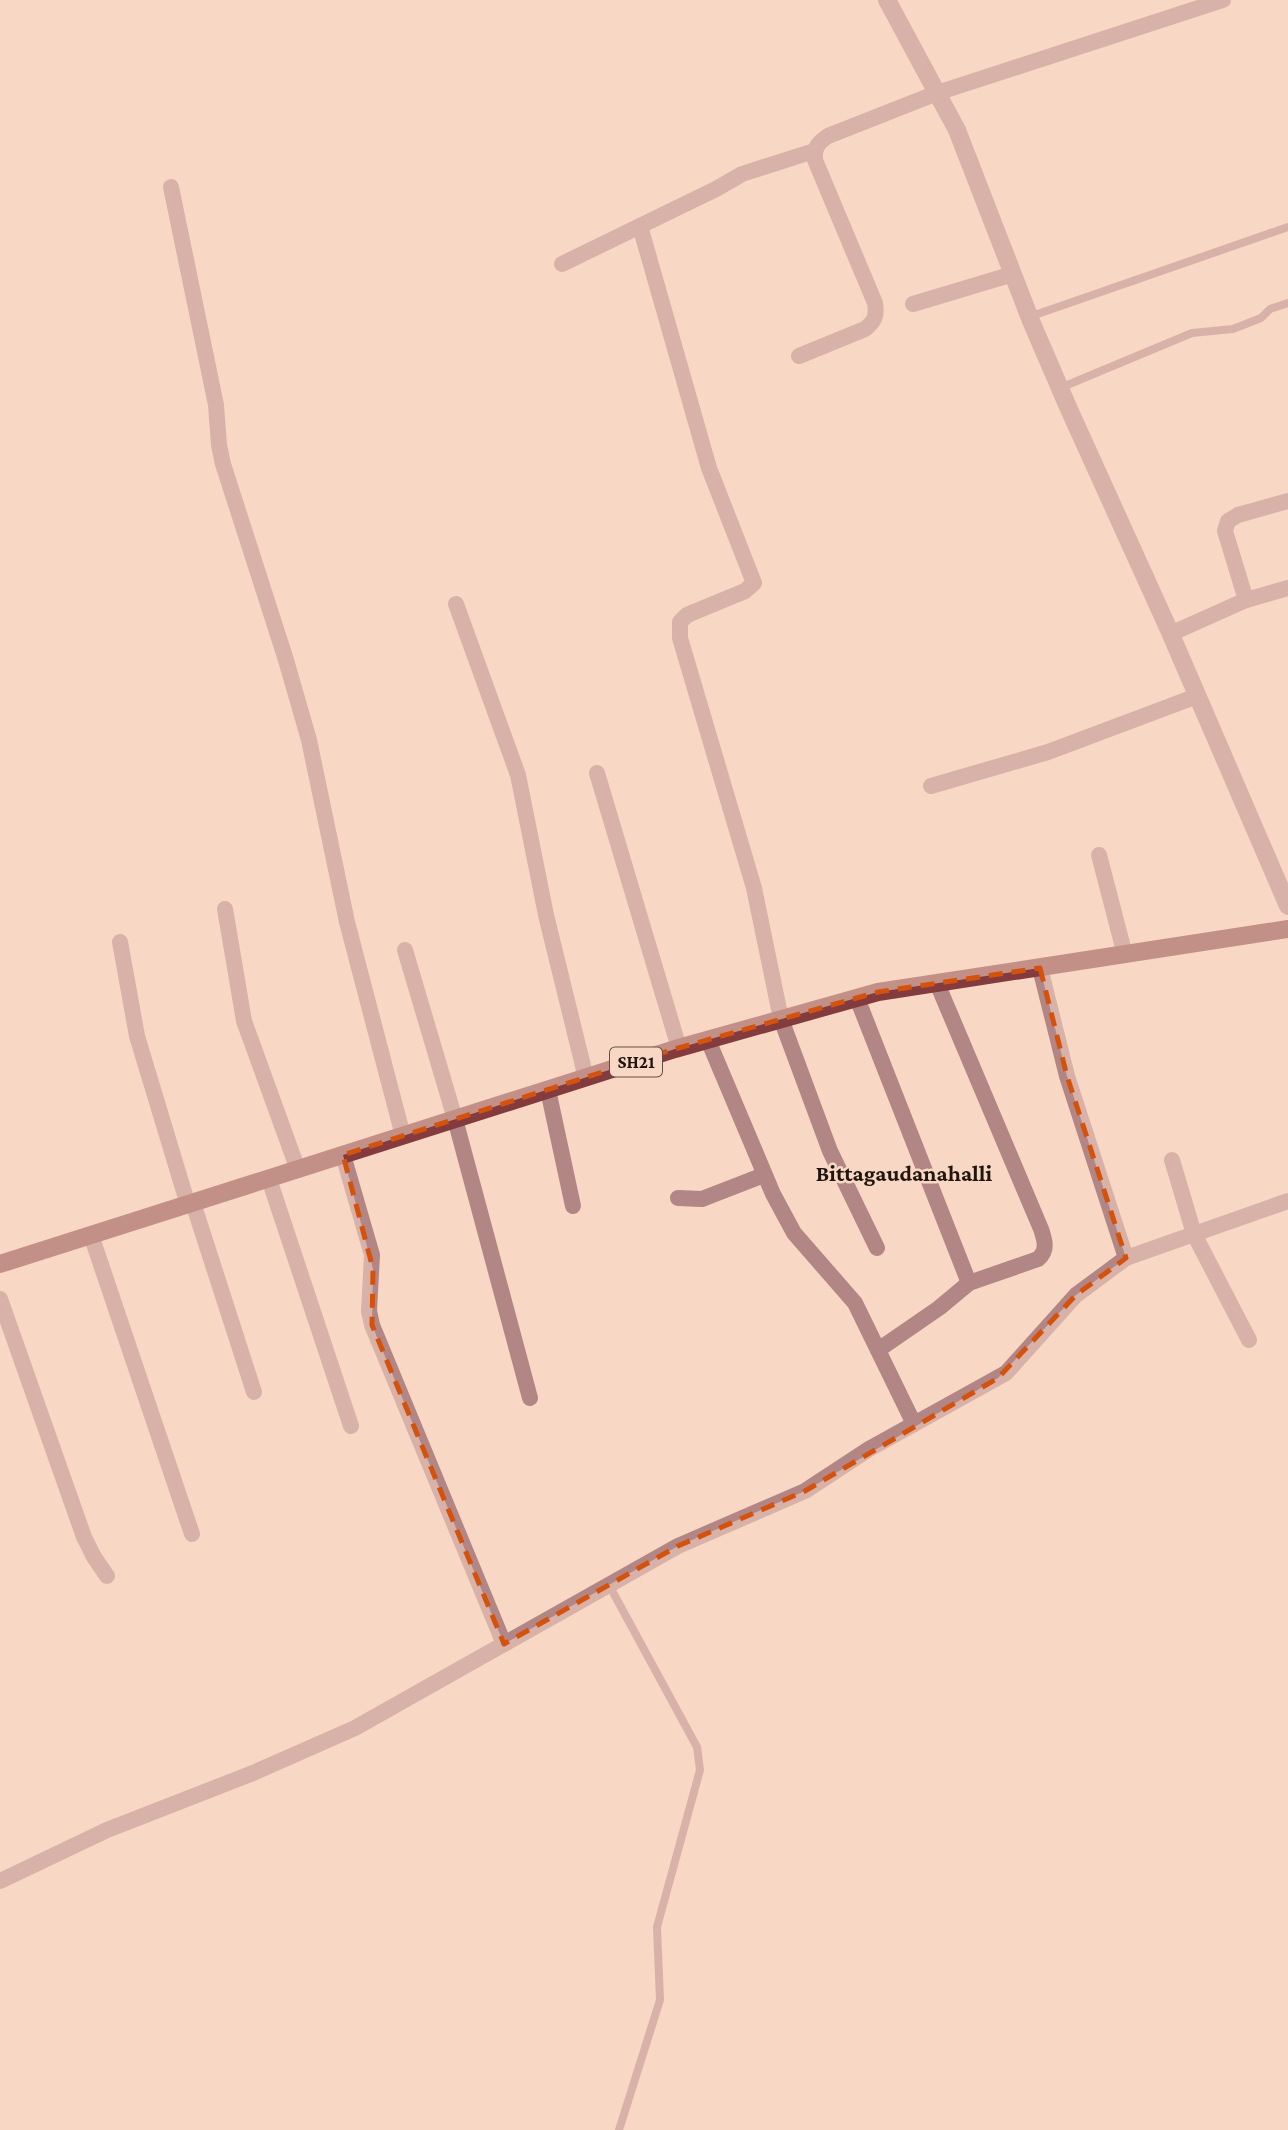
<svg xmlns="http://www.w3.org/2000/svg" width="1288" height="2130" font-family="'Crimson Pro',serif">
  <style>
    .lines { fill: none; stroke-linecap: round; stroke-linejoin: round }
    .service { stroke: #b28685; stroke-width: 8 }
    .minor { stroke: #b28685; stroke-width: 16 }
    .tertiary { stroke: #b28685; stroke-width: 18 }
    .primary { stroke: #843b3e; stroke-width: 18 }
    .marked { fill: none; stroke: #d4520c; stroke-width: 5; stroke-dasharray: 14 9; stroke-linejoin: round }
    .labels { text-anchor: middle; stroke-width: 5; stroke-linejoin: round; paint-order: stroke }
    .shield { fill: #f8d7c4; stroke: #625045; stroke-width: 2 }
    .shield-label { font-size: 18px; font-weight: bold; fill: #21160f }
    .quarter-label { font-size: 23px; font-weight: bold; fill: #21160f; stroke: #f8d7c4 }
  </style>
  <rect width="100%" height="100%" fill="#f8d7c4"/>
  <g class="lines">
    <g class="service">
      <polyline points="1029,317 1288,227"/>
      <polyline points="1060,388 1192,333 1233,329 1261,318 1270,309 1288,303"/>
      <polyline points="609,1585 697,1747 700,1770 657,1927 660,2000 619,2130"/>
    </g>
    <g class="minor">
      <polyline points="171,187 216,405 219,445 223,464 286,660 309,740 347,922 403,1136"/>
      <polyline points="640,226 709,468 754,583 745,591 687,615 680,622 680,638 754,888 781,1019 830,1151 877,1248"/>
      <polyline points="562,264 716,189 742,174 814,151"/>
      <polyline points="913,304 1013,274"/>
      <path d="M799 356 865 329C875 321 877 316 875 303L815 160C814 147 818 143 828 136L937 93 1223 0"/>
      <polyline points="1246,600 1225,531 1228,521 1238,515 1288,501"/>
      <polyline points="456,604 518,775 546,915 586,1078"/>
      <polyline points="1170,634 1246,600 1288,588"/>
      <polyline points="597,773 679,1048"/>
      <polyline points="931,786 1048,752 1197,696"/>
      <polyline points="1099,855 1125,955"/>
      <polyline points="225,909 244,1021 298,1170"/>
      <polyline points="120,942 137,1036 188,1205"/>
      <polyline points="405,950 455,1119 530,1398"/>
      <polyline points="1040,968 1067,1076 1126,1258"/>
      <polyline points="857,998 969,1283"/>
      <polyline points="708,1040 773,1194 794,1233 855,1303 914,1424"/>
      <polyline points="548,1090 573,1206"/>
      <polyline points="343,1155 372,1255 369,1311 372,1325 504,1644"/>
      <polyline points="1172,1160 1194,1234 1249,1340"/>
      <polyline points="269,1179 351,1426"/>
      <polyline points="678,1198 702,1199 764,1175"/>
      <polyline points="193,1203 254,1392"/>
      <polyline points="91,1235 192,1534"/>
      <polyline points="0,1299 84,1537 94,1557 107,1576"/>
      <path d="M878 1350 939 1308 969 1283 1038 1259C1048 1250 1045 1241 1041 1229L937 983"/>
      <polyline points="0,1881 107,1830 253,1773 355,1728 678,1546 805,1491 869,1449 1006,1373 1076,1295 1126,1258 1288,1201"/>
    </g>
    <polyline class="tertiary" points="887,0 957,130 1031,321 1068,407 1169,630 1288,906"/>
    <polyline class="primary" points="0,1264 675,1049 878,992 1288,929"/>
  </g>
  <path d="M0 0H1288V2130H0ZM1040 968 1067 1076 1126 1258 1076 1295 998 1378 805 1491 678 1546 504 1644 372 1325 373 1269 343 1155 675 1049 878 992Z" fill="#f8d7c4" fill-opacity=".55" fill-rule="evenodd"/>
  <path class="marked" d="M1040 968 1067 1076 1126 1258 1076 1295 998 1378 805 1491 678 1546 504 1644 372 1325 373 1269 343 1155 675 1049 878 992Z"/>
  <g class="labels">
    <rect class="shield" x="610" y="1047.5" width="52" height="29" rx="5"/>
    <g class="shield-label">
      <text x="636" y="1068">SH21</text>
    </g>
    <g class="quarter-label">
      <text x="904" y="1181">Bittagaudanahalli</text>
    </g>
  </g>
</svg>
